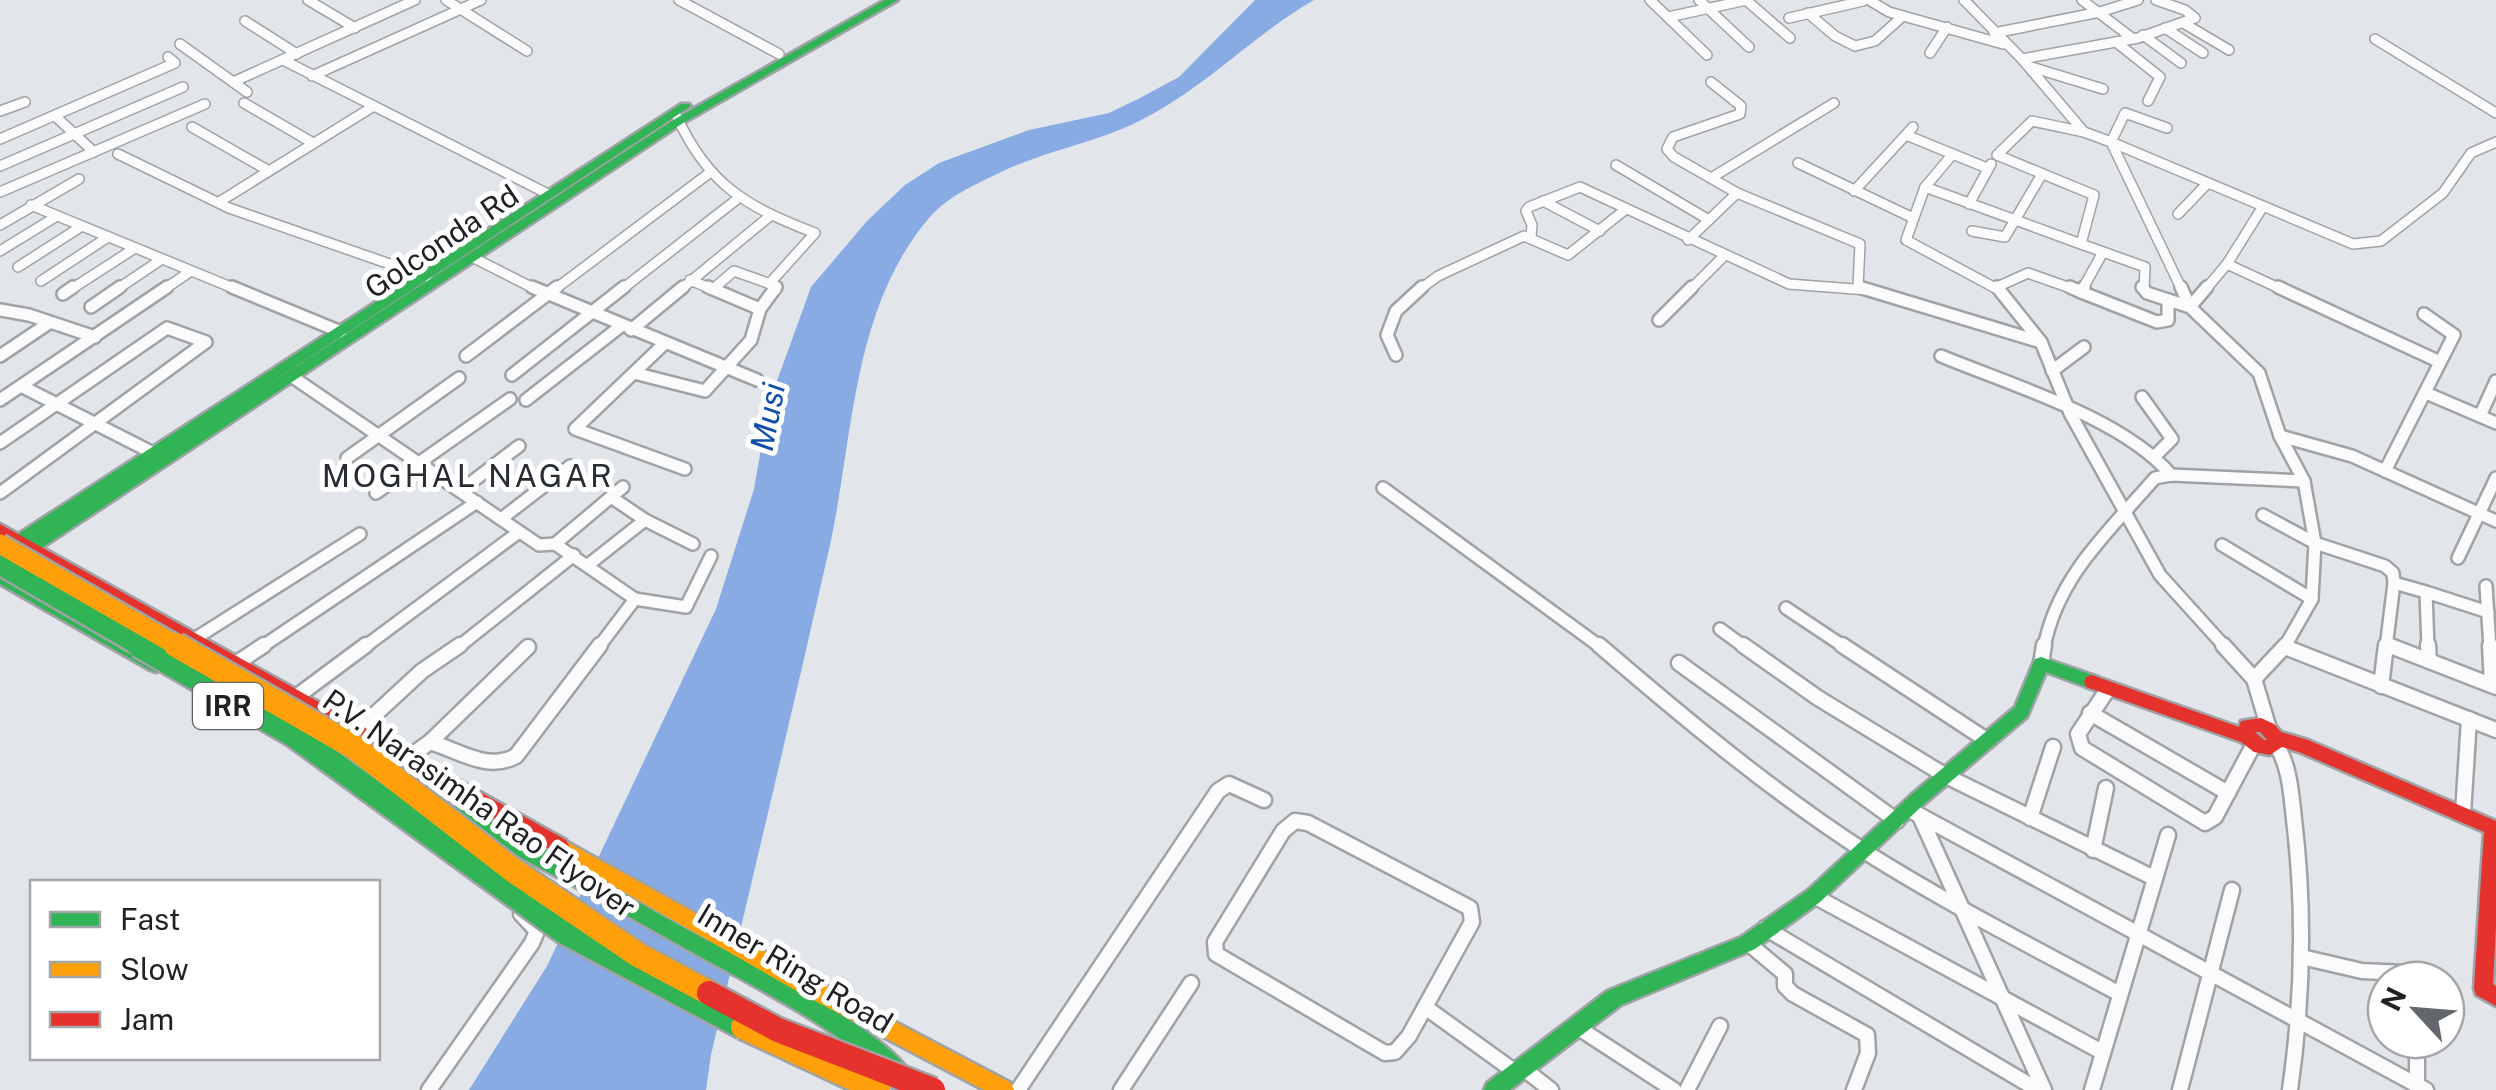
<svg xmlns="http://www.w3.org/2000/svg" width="2496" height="1090" font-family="'Public Sans',sans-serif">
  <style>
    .water { fill: #88abe4 }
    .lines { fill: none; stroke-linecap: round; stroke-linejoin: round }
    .street-far2-casing { stroke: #a0a3a6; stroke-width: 12 }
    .street-far1-casing { stroke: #a0a3a6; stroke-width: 16 }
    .street-casing { stroke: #a0a3a6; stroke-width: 19 }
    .fast-casing { stroke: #a0a3a6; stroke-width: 5 }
    .slow-casing { stroke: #a0a3a6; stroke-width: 5 }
    .jam-casing { stroke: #a0a3a6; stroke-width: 5 }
    .street-far2 { stroke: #fbfbfc; stroke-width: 9 }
    .street-far1 { stroke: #fbfbfc; stroke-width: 11 }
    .street { stroke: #fbfbfc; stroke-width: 14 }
    .fast { fill: #30b455; fill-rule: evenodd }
    .slow { fill: #ff9f0a; fill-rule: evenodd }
    .jam { fill: #e5322d; fill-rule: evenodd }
    .fast-bridge-far1-casing { stroke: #a0a3a6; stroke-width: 24; stroke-linecap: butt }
    .fast-bridge-casing { stroke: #a0a3a6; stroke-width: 29; stroke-linecap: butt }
    .slow-bridge-far1-casing { stroke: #a0a3a6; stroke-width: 24; stroke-linecap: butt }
    .slow-bridge-casing { stroke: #a0a3a6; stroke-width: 29; stroke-linecap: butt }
    .jam-bridge-casing { stroke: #a0a3a6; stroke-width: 29; stroke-linecap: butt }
    .fast-bridge-far1 { stroke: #30b455; stroke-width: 19 }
    .fast-bridge { stroke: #30b455; stroke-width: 24 }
    .slow-bridge-far1 { stroke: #ff9f0a; stroke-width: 19 }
    .slow-bridge { stroke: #ff9f0a; stroke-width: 24 }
    .jam-bridge { stroke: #e5322d; stroke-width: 24 }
    .labels { text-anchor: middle; stroke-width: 10; stroke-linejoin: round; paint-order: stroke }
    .shield { fill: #fff; stroke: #626466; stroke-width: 2.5 }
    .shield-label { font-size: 28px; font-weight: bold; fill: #1f2125 }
    .street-label { font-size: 30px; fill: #1f2125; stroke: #fff }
    .water-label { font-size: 32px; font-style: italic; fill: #114eaa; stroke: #fff }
    .neighbourhood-label { font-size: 32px; letter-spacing: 2.5px; fill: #272c33; stroke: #fff }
  </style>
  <rect width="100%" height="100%" fill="#e2e6ea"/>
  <path class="water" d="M1255 0H1314C1255 34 1208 85 1147 117 1101 142 1046 150 999 173 974 185 947 197 929 218 850 311 854 441 828 554 790 722 750 888 711 1055L706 1090H469L547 966 716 609 754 489 769 403 811 287 867 221 905 185 939 163 1029 130 1109 113 1138 99 1179 77Z"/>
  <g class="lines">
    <defs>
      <g id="street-far2">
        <polyline points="308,0 355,28"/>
        <polyline points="446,0 527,51"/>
        <polyline points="679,0 779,54"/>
        <polyline points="1650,0 1707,55"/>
        <polyline points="1699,0 1749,47"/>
        <polyline points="1746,0 1790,38"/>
        <polyline points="1869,0 1889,12 2003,44"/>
        <polyline points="1964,0 2022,59 2084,132 2111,142 2182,290"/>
        <polyline points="2082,0 2132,38"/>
        <polyline points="1808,13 1835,36 1855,46 1875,41 1903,16"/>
        <polyline points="1668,17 1747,0"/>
        <polyline points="1789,18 1863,1"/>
        <polyline points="245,21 297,54"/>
        <polyline points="2185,24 2229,50"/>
        <polyline points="2165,28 2203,53"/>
        <polyline points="1994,33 2100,12 2138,0"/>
        <polyline points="2143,35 2181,63"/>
        <polyline points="2375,39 2496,113"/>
        <polyline points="2116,42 2160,77 2148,101"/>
        <polyline points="180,44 247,92"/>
        <polyline points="1930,53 1947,27"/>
        <polyline points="2022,59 2138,38 2195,18 2185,10 2156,0"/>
        <polyline points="283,60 548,194"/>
        <polyline points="2028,66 2103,89"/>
        <polyline points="312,76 481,0"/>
        <polyline points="233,82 415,0"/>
        <polyline points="1711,82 1741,106 1740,114 1673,137 1667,149 1674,157 1737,193 1860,244 1858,287"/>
        <polyline points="244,103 313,143"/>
        <polyline points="0,111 25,102"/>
        <path d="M676 115C708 185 745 206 815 233L769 284"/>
        <polyline points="55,116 94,152"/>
        <polyline points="192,127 269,171"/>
        <polyline points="2167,128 2125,113 2111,142 2353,244 2381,241 2443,193 2471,153 2496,142"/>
        <polyline points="2084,132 2032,121 1997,155 2094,195 2081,244 2145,267 2144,290"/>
        <polyline points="1906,135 1987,168"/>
        <polyline points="0,139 175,63 168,57"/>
        <polyline points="118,154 229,208 427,277"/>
        <polyline points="1952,155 1925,187 1906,240 1999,290"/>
        <polyline points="1798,163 1911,217"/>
        <polyline points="1616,165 1709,220"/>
        <polyline points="0,166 183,87"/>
        <polyline points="1711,178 1834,103"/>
        <polyline points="1925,187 2081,244"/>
        <polyline points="1854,191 1913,127"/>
        <polyline points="0,192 205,104"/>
        <polyline points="1543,201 1600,231"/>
        <polyline points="219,202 374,106"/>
        <polyline points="1969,204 1991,164"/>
        <polyline points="31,205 238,290"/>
        <polyline points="2178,214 2206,185"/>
        <polyline points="0,225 79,179"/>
        <polyline points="1972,231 2005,237 2042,174"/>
        <polyline points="1531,237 1532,225 1526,211 1529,207 1580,187 1789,284 1867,290"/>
        <polyline points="1688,240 1737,193"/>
        <polyline points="0,251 57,216"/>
        <polyline points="474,258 537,290"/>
        <polyline points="2227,264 2283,290"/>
        <polyline points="18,267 82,226"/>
        <polyline points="690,280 714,290"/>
        <polyline points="41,281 108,237"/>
        <polyline points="1997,287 2028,273 2076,290"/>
        <polyline points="713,289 734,271 776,286 776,290"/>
        <polyline points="70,290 135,248"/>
        <polyline points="116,290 162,259"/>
        <polyline points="163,290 191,271"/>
        <polyline points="554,290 708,174"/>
        <polyline points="621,290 736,200"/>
        <polyline points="680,290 770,216"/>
        <polyline points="1419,290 1438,276 1524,236 1568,255 1626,209"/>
        <polyline points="1690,290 1724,256"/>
        <polyline points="2082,290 2103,252"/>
        <polyline points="2205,290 2227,264 2262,208"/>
      </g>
      <g id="street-far1">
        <polyline points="232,287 341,332"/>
        <polyline points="532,287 757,380"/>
        <polyline points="1859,287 2041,342"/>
        <polyline points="1997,287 2041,342 2070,413 2160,575 2226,648"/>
        <polyline points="2070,287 2081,292"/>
        <polyline points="2084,287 2081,292 2157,322 2168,320 2168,300"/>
        <polyline points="2142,287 2147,293 2190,307 2207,287"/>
        <polyline points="2181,287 2190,307 2259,373 2280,436 2304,481 2315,543 2312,599 2284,648"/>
        <polyline points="2278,287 2440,362"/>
        <polyline points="63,294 73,287"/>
        <polyline points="91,307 120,287"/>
        <polyline points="760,309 776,287"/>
        <polyline points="0,310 29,315 95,337"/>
        <polyline points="1659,320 1692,287"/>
        <polyline points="631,330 683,287"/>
        <polyline points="665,343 575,429 685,469"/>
        <polyline points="1396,355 1387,335 1396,311 1422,287"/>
        <polyline points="0,356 49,323"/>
        <polyline points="466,356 557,287"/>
        <path d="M1941 356C2011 385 2123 418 2171 475"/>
        <polyline points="2052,371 2084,347"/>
        <polyline points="634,373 705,391 751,340 760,309 708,287"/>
        <polyline points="512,375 624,287"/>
        <polyline points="294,378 539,545 555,544 635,599 598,648"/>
        <polyline points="21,386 155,454"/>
        <polyline points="2426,393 2496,423"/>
        <polyline points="2142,397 2172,439 2155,456"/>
        <polyline points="0,400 167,287"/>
        <polyline points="526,400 621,326"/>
        <polyline points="2480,416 2496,381"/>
        <polyline points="2280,436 2352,456 2496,521"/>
        <polyline points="0,443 167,328 206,342 0,493"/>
        <polyline points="347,458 459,378"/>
        <polyline points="2385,471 2454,335 2424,314"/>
        <polyline points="1383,488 1602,648"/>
        <polyline points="460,491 519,446"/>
        <polyline points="376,493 510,399"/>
        <polyline points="611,497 623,487"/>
        <polyline points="2263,515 2315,543 2385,566 2393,573 2394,583"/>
        <polyline points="501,519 570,466"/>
        <polyline points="555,544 611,497 645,520 693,544"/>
        <polyline points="2222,545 2312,599"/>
        <polyline points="2458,558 2496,478"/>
        <polyline points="588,565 645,520"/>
        <polyline points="2486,586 2490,648"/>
        <polyline points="635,599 686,607 711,556"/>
        <polyline points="1786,608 1846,648"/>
        <polyline points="1720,629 1746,648"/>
        <polyline points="196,638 360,534"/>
        <polyline points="2388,645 2395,648"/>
        <polyline points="260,648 477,502"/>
        <polyline points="363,648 519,532"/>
        <polyline points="457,648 574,555"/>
        <path d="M2044 648C2057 577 2109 531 2155 478L2171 475 2304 481"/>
        <polyline points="2386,648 2394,583 2426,592"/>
        <polyline points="2428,648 2426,592 2488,612"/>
      </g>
      <g id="street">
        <path d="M1599 645C1684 718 1770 790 1864 851 1946 903 2033 947 2118 993"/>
        <polyline points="1743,645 1818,698 1946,776 2154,878"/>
        <polyline points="1842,645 1988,741"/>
        <polyline points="2223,645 2254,679 2269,729"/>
        <polyline points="2388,645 2496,687"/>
        <polyline points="2428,645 2429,661"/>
        <polyline points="2490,645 2492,685"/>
        <polyline points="2285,647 2496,730"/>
        <polyline points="237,663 264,645"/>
        <polyline points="1679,663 1897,821"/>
        <polyline points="2041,664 2044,645"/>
        <polyline points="2254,679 2286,645"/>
        <polyline points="2381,686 2386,645"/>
        <polyline points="2108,689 2078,734 2082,748 2205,823 2215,817 2254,744"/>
        <polyline points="296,697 366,645"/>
        <polyline points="2090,713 2228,793"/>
        <polyline points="357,731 422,671 460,645"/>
        <path d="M430 742C458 750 487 772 516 756L600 645"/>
        <path d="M2276 744C2290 767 2291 793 2294 819 2305 910 2303 999 2290 1090"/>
        <polyline points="405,760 430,742 528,647"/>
        <polyline points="1908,809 2426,1090"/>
        <polyline points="2463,814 2469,719"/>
        <polyline points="1920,816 2044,1090"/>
        <polyline points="2030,818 2053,747"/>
        <polygon points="1295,821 1308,823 1470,908 1472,922 1409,1036 1395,1052 1385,1053 1216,954 1215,942 1283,831"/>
        <polyline points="2093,850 2106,788"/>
        <polyline points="1814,896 2102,1052"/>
        <polyline points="1765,928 2038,1090"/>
        <polyline points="1748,943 1785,974 1785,986 1793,994 1867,1035 1868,1053 1854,1090"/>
        <polyline points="2306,958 2362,971 2405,973 2411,980"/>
        <polyline points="1425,1007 1518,1074"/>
        <polyline points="1577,1027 1674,1090"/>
        <polyline points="2417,1040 2417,1090"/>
        <polyline points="1524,1069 1551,1090"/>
        <polyline points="429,1090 532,943 537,931 521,914"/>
        <polyline points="1018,1090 1218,791 1229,784 1264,800"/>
        <polyline points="1121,1090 1191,983"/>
        <polyline points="1687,1090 1720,1026"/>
        <polyline points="2092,1090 2168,835"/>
        <polyline points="2180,1090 2232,890"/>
      </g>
      <g id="fast">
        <polygon points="885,0 898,0 683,123 37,551 27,551 24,547 26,543 20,546 15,544 13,540 15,536 681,104 689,104 691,106 216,419 675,119"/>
        <polygon points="0,571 162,660 164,665 162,670 156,672 150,670 0,584"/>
        <polygon points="2041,657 2098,677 2100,682 2098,687 2092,689 2046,672 2027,717 1923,805 1820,902 1755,949 1621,1005 1510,1090 1484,1090 1487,1083 1607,991 1741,937 1808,890 1911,795 2015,707 2035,659"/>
        <path d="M447 803C527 834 602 882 677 924 727 952 892 1030 912 1077L909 1084 902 1087 895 1084C835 1026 762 991 690 951 608 905 526 858 441 817L438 811 441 805Z"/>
      </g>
      <polygon id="slow" points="560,838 814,979 1011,1083 1014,1090 984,1090 800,993 554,852 551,846 554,840"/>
      <g id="jam">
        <polygon points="0,524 566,840 569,846 566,852 560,854 554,852 0,537"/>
        <path d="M2092 675 2239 727 2241 721 2261 718 2274 724 2281 732 2308 740 2496 821V926L2493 984 2496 986V1006L2476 995 2474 988 2484 832 2299 752 2282 747 2270 755 2254 752 2241 742 2086 687 2084 682 2086 677ZM2255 732H2260L2267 740H2264Z"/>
      </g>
    </defs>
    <use href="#street-far2" class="street-far2-casing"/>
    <use href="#street-far1" class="street-far1-casing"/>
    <use href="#street" class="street-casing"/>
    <use href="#fast" class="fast-casing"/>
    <use href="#slow" class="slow-casing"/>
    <use href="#jam" class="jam-casing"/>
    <use href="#street-far2" class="street-far2"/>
    <use href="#street-far1" class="street-far1"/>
    <use href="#street" class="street"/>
    <use href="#fast" class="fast"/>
    <use href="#slow" class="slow"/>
    <use href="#jam" class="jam"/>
    <defs>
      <polyline id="fast-bridge-far1" points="0,565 143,648"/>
      <polyline id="fast-bridge" points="139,645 294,735 566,933 743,1027"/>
      <polyline id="slow-bridge-far1" points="0,544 181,648"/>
      <g id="slow-bridge">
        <polyline points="176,645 354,747 514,871 638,955 709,993"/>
        <polyline points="743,1027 878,1090"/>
      </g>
      <polyline id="jam-bridge" points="709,993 778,1030 933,1090"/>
    </defs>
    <use href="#fast-bridge-far1" class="fast-bridge-far1-casing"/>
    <use href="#fast-bridge" class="fast-bridge-casing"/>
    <use href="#slow-bridge-far1" class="slow-bridge-far1-casing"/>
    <use href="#slow-bridge" class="slow-bridge-casing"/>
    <use href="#jam-bridge" class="jam-bridge-casing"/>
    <use href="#fast-bridge-far1" class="fast-bridge-far1"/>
    <use href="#fast-bridge" class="fast-bridge"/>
    <use href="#slow-bridge-far1" class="slow-bridge-far1"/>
    <use href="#slow-bridge" class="slow-bridge"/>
    <use href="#jam-bridge" class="jam-bridge"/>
  </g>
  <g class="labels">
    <rect class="shield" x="193" y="683" width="70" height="46" rx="8"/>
    <g class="shield-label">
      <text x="228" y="716">IRR</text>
    </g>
    <g class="street-label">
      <text transform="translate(442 242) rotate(-34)" y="10">Golconda Rd</text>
      <text transform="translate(479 804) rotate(35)" y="10">P.V. Narasimha Rao Flyover</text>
      <text transform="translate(795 969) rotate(31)" y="10">Inner Ring Road</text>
    </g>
    <g class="water-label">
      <text transform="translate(768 417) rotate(-79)" y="11">Musi</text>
    </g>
    <g class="neighbourhood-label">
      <text x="468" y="487">MOGHAL NAGAR</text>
    </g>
  </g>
  <rect x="30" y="880" width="350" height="180" fill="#ffffff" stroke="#a5a6a8" stroke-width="2.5"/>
  <rect x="50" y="912" width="50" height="15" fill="#30b455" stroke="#a5a6a8" stroke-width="2.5"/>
  <text x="120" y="930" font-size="30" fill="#1f2125">Fast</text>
  <rect x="50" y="962" width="50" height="15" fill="#ff9f0a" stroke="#a5a6a8" stroke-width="2.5"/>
  <text x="120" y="980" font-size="30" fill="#1f2125">Slow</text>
  <rect x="50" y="1012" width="50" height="15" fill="#e5322d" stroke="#a5a6a8" stroke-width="2.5"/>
  <text x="120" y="1030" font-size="30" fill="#1f2125">Jam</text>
  <g transform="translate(2416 1010) rotate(296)"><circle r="48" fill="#ffffff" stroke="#a5a6a8" stroke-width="2.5"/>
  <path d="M0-8L18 38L0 25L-18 38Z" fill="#63666a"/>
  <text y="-15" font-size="28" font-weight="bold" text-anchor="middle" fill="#1f2125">N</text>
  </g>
</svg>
